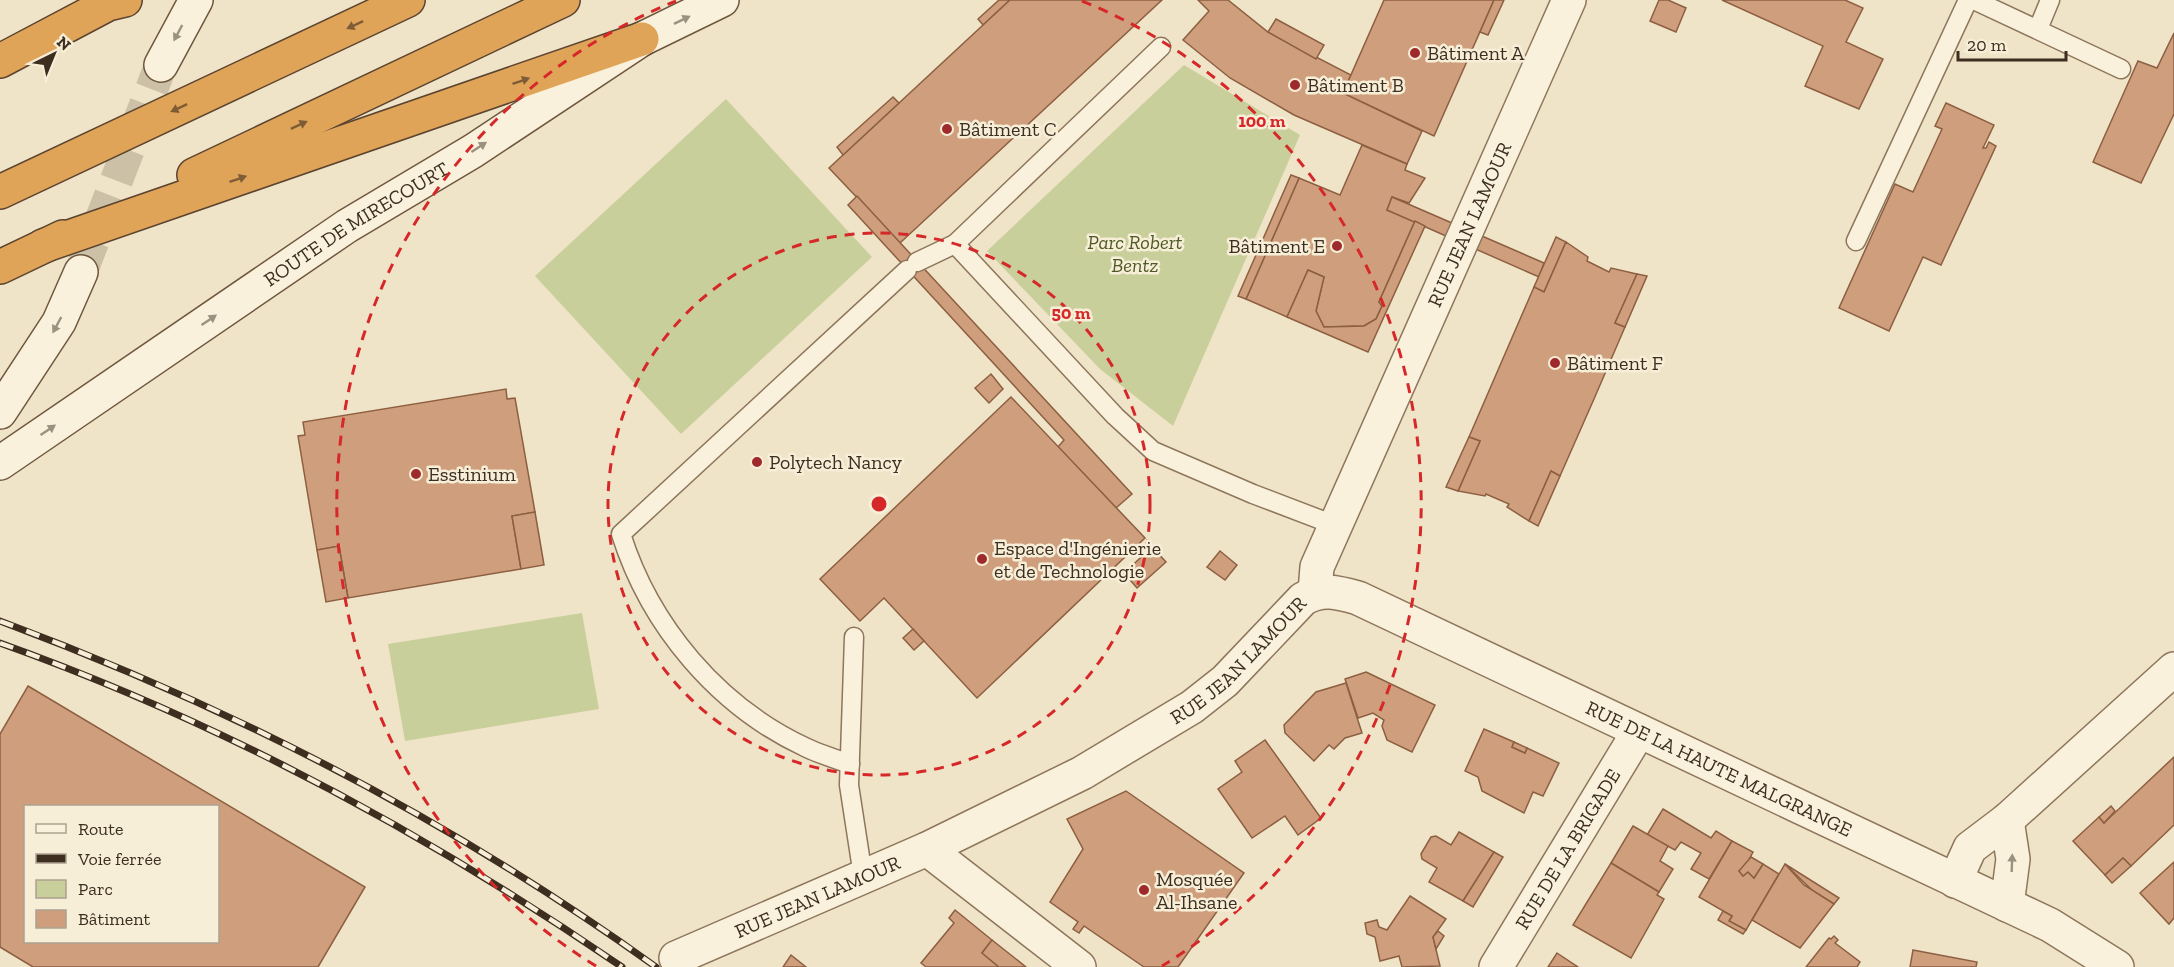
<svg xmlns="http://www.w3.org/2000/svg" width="2174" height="967" font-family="'Zilla Slab',serif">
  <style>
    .green { fill: #c9cf9b }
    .building { fill: #cf9f7d; stroke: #8d5f41; stroke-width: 1.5; fill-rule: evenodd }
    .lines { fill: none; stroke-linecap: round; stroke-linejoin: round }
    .secondary-tunnel { stroke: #ccc0a6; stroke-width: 33; stroke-dasharray: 33 16; stroke-linecap: butt }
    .lane-casing { stroke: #8d765c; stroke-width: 21 }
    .street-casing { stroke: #8d765c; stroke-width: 36 }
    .secondary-casing { stroke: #6f573f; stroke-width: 36 }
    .highway-casing { stroke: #5b4430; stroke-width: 36 }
    .lane { stroke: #faf1dc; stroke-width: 18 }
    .street { stroke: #faf1dc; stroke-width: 33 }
    .secondary { stroke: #faf1dc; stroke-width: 33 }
    .highway { stroke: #e0a458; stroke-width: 33 }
    .rail-casing { stroke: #3d2e20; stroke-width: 7 }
    .rail { stroke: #f7eed8; stroke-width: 4.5; stroke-dasharray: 14; stroke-linecap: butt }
    .oneway { fill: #9c907e }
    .oneway2 { fill: #7e5d36 }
    .ring { fill: none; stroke: #d62828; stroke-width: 3; stroke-dasharray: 10 8 }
    .poi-dot { fill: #9e2a2b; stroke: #f7eed8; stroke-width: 2 }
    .labels { text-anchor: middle; stroke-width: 5; stroke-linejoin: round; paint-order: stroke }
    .poi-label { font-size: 20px; fill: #3d2e20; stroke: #f7eed8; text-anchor: start }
    .street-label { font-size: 20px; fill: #3d2e20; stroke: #f7eed8 }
    .park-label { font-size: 20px; font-style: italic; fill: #4d5a26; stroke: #f7eed8 }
    .centre { fill: #d62828; stroke: #f7eed8; stroke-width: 3 }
    .ring-label { font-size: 18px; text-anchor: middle; font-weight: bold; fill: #d62828; stroke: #f7eed8; stroke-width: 5; stroke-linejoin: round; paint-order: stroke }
  </style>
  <rect width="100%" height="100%" fill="#f0e4c8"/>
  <g class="green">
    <polygon points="1184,65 1300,135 1173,426 1100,369 987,251"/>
    <polygon points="726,99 872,257 681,434 535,276"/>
    <polygon points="582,613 599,709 405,741 388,644"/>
  </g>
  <g class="building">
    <polygon points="999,0 1010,0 983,25 978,19"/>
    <polygon points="1010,0 1162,0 900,243 829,168"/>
    <polygon points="1198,0 1228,0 1268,32 1351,75 1343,93 1422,131 1407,164 1294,115 1230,78 1183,40 1209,11"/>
    <polygon points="1384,0 1494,0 1434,136 1343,93"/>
    <polygon points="1494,0 1504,0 1488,35 1480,32"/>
    <polygon points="1659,0 1668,0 1686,8 1676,32 1650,21"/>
    <polygon points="1722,0 1845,0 1863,8 1846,42 1883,59 1859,109 1805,86 1823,46"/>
    <polygon points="1276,19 1324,45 1316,59 1268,32"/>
    <polygon points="2174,33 2174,114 2141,183 2093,162 2138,61 2157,68"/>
    <polygon points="893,97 899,103 843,155 837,147"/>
    <polygon points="1946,103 1994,125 1983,148 1986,148 1989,142 1996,146 1941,265 1923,257 1889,331 1839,308 1895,184 1913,192 1942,129 1935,126"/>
    <polygon points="1362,145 1407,164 1405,170 1425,178 1409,203 1392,197 1387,210 1415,221 1379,302 1382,306 1376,319 1364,326 1324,327 1316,311 1324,277 1308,270 1287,317 1246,299 1299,178 1340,195"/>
    <polygon points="1291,175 1299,178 1246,299 1238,296"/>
    <polygon points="857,196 1132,494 1116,508 1058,447 1064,440 848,205"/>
    <polygon points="1392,197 1544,263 1539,277 1387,210"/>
    <polygon points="1415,221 1425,226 1368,352 1287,317 1308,270 1324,277 1316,311 1324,327 1364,326 1376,319 1382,306 1379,302"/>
    <polygon points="1556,237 1566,242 1544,292 1534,287"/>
    <polygon points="1566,242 1588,257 1587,261 1609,272 1611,268 1637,274 1615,323 1625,327 1594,399 1560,476 1551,471 1529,521 1507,507 1509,504 1486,494 1485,496 1458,491 1480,441 1469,437 1534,287 1544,292"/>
    <polygon points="1637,274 1647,276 1625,327 1615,323"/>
    <polygon points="991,374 1003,389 989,403 975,388"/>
    <polygon points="506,389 507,399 515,398 535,512 512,516 521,569 348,598 339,546 317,550 298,436 305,435 303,422"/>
    <polygon points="1011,397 1145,538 977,698 884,598 860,621 820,579"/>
    <polygon points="1469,437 1480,441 1458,491 1446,487"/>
    <polygon points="1551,471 1560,476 1538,526 1529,521"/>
    <polygon points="535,512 544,565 521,569 512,516"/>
    <polygon points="339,546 348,598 326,602 317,550"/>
    <polygon points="1152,547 1166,562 1137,588 1124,573"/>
    <polygon points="1220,551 1237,565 1225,580 1207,567"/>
    <polygon points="913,629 924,641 914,650 903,638"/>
    <polygon points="1366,672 1435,705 1412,752 1387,740 1382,726 1384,720 1373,713 1358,718 1345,679"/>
    <polygon points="1346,683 1362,733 1345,738 1334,749 1329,745 1314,761 1285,733 1284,725 1316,692"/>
    <path d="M28 686 365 887 318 967H33L0 947V734ZM26 806H218V942H26Z"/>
    <polygon points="1484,729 1514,742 1512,747 1525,753 1527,748 1559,763 1543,796 1533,792 1524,813 1482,791 1478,777 1465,771"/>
    <polygon points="1265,740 1321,818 1298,835 1285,816 1252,838 1218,789 1242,772 1235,761"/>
    <polygon points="1514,742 1527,748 1525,753 1512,747"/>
    <polygon points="2174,757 2174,825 2131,866 2123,858 2105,875 2073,841 2099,817 2104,823"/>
    <polygon points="1126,791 1244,873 1178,967 1144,967 1084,926 1079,933 1073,929 1078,922 1050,902 1083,849 1067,819"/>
    <polygon points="2111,806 2115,811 2104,823 2099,817"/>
    <polygon points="1663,809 1711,838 1716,831 1732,841 1709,879 1691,869 1701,853 1681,842 1675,850 1647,835"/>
    <polygon points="1633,826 1668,846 1660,861 1673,869 1659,892 1611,863"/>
    <polygon points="1459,832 1494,852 1463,901 1429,882 1437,868 1422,859 1421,854 1431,837 1436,836 1451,845"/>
    <polygon points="1732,841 1753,852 1745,867 1739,871 1743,876 1748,872 1754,878 1763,864 1779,874 1746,930 1729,921 1732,916 1699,897"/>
    <polygon points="1494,852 1503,857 1473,907 1463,901"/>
    <polygon points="1751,857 1763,864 1754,878 1748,872 1743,876 1739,871"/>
    <polygon points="2123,858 2131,866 2112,883 2105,875"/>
    <polygon points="2174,862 2174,918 2169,924 2140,893"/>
    <polygon points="1611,863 1659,892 1657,895 1664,899 1631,958 1573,925"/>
    <polygon points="1785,864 1839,898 1834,904 1813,891"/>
    <polygon points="1785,864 1804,885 1834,904 1800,948 1752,920"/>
    <polygon points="1410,896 1446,919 1433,937 1440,966 1402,967 1399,956 1380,961 1375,937 1367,934 1365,923 1377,920 1379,927 1387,930"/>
    <polygon points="955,910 992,940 982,953 999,967 926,967 921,963 954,923 949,918"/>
    <polygon points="1723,911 1732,916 1729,921 1746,930 1743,934 1718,920"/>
    <polygon points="1438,931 1444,936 1436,949 1433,937"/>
    <polygon points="1834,936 1838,940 1835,943 1860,962 1857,967 1806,967 1829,938 1831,939"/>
    <polygon points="992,940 1026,967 999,967 982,953"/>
    <polygon points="1913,950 1977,962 1976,967 1910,967"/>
    <polygon points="1557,953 1578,967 1548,967"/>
    <polygon points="791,955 806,967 783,967"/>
  </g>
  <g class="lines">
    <polyline class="secondary-tunnel" points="81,272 161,65"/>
    <defs>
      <g id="lane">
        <polyline points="1974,0 2121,69"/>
        <polyline points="2038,29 2050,0"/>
        <polyline points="1161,47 955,244 1115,416 1153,451 1253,494 1337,526"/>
        <polyline points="1856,241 1968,0"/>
        <polyline points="917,262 955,244"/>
        <polyline points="854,637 849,785 863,876"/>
        <path d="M850 764C835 759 820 754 807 748 718 707 650 626 621 534L907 270"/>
      </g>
      <g id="street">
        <path id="s1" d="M1315 592 1317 567 1569 0"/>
        <polyline points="927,849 1079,967"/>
        <polyline points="1955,881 1970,848 2007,820 2174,669"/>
        <polyline points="2007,905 2013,859 2007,820"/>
        <path id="s2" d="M676 958 927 849 1082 773 1192 707 1225 681 1303 599C1322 588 1337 592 1358 598L2050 925 2117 967"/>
        <path id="s3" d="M1496 967 1639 731"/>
      </g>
      <g id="secondary">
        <polyline points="161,65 196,0"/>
        <polyline points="0,412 59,322 81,272"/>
        <path id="s4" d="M0 463 347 226 473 151 642 39 722 0"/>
      </g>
      <g id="highway">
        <polyline points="0,61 108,4 125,0"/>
        <polyline points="194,175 563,0"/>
        <polyline points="0,192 408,0"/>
        <polyline points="43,246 642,39"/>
        <polyline points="0,267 63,237"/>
      </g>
    </defs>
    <use href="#lane" class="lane-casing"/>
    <use href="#street" class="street-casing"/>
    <use href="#secondary" class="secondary-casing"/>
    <use href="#highway" class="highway-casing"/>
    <use href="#lane" class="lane"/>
    <use href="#street" class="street"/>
    <use href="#secondary" class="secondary"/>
    <use href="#highway" class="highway"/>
    <defs>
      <g id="rail">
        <path d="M0 621C234 708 453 821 656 967"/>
        <path d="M0 643C221 722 428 834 622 967"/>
      </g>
    </defs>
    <use href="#rail" class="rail-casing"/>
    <use href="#rail" class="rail"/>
  </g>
  <defs><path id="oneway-solid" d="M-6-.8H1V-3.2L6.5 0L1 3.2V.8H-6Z" transform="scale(1.5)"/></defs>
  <g class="oneway">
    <use href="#oneway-solid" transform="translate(682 20) rotate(-26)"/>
    <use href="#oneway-solid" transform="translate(178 33) rotate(118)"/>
    <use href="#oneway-solid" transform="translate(479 147) rotate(-33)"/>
    <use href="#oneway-solid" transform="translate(209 320) rotate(-34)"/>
    <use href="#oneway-solid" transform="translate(57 325) rotate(118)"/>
    <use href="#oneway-solid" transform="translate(48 430) rotate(-34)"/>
    <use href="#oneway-solid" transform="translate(2012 863) rotate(-88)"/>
  </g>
  <g class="oneway2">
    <use href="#oneway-solid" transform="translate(355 25) rotate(155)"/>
    <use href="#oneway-solid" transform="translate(521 81) rotate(-19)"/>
    <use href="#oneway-solid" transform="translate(179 108) rotate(155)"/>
    <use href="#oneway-solid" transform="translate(299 125) rotate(-25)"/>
    <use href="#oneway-solid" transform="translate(238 179) rotate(-19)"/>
  </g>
  <g class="ring">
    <circle cx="879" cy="504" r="271"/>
    <path d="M596 966A542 542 0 0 1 676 1M1082 1A542 542 0 0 1 1162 966"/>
  </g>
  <g class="poi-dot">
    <circle cx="1415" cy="53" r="6"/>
    <circle cx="1295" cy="85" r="6"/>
    <circle cx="947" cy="129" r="6"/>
    <circle cx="1337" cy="246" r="6"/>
    <circle cx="1555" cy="363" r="6"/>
    <circle cx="757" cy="462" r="6"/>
    <circle cx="416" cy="474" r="6"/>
    <circle cx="982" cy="559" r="6"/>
    <circle cx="1144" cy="890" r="6"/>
  </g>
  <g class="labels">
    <g class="poi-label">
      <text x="1427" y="60">Bâtiment A</text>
      <text x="1307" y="92">Bâtiment B</text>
      <text x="959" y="136">Bâtiment C</text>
      <text x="1325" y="253" text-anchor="end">Bâtiment E</text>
      <text x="1567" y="370">Bâtiment F</text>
      <text x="769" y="469">Polytech Nancy</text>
      <text x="428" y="481">Esstinium</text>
      <text x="994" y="555">Espace d'Ingénierie<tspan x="994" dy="23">et de Technologie</tspan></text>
      <text x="1156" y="886">Mosquée<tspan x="1156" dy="23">Al-Ihsane</tspan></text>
    </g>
    <g class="street-label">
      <text dy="7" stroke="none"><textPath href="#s4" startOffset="429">ROUTE DE MIRECOURT</textPath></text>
      <text dy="7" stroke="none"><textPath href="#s1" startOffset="400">RUE JEAN LAMOUR</textPath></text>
      <text dy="7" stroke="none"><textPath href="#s2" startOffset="640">RUE JEAN LAMOUR</textPath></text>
      <text dy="7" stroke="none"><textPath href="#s2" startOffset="1186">RUE DE LA HAUTE MALGRANGE</textPath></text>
      <text dy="7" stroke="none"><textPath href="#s3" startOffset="138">RUE DE LA BRIGADE</textPath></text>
      <text dy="7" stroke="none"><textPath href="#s2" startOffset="154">RUE JEAN LAMOUR</textPath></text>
    </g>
    <g class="park-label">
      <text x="1135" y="249">Parc Robert<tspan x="1135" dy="23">Bentz</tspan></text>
    </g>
  </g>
  <circle cx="879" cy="504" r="9" class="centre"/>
  <g class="ring-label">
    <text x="1262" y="127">100 m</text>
    <text x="1071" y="319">50 m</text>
  </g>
  <rect x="24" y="805" width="195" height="138" fill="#f7eed8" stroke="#ada18e" stroke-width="1.5"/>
  <rect x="36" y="824" width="30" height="9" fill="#faf1dc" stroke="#ada18e" stroke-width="1.5"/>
  <text x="78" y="835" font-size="18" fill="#3d2e20">Route</text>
  <rect x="36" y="854" width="30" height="9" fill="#3d2e20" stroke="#ada18e" stroke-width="1.5"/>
  <text x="78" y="865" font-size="18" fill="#3d2e20">Voie ferrée</text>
  <rect x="36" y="880" width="30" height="18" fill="#c9cf9b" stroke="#ada18e" stroke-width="1.5"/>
  <text x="78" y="895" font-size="18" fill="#3d2e20">Parc</text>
  <rect x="36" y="910" width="30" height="18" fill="#cf9f7d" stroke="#ada18e" stroke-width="1.5"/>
  <text x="78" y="925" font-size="18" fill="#3d2e20">Bâtiment</text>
  <g transform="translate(54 54) rotate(43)" stroke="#f7eed8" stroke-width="4.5" paint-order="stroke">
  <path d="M0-4.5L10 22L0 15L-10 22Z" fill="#3d2e20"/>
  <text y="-9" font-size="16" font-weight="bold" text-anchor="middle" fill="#3d2e20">N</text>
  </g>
  <path d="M1958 51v9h108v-9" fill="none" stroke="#3d2e20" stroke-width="3"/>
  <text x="1967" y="51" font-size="18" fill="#3d2e20" stroke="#f7eed8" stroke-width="4.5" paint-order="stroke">20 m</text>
</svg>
